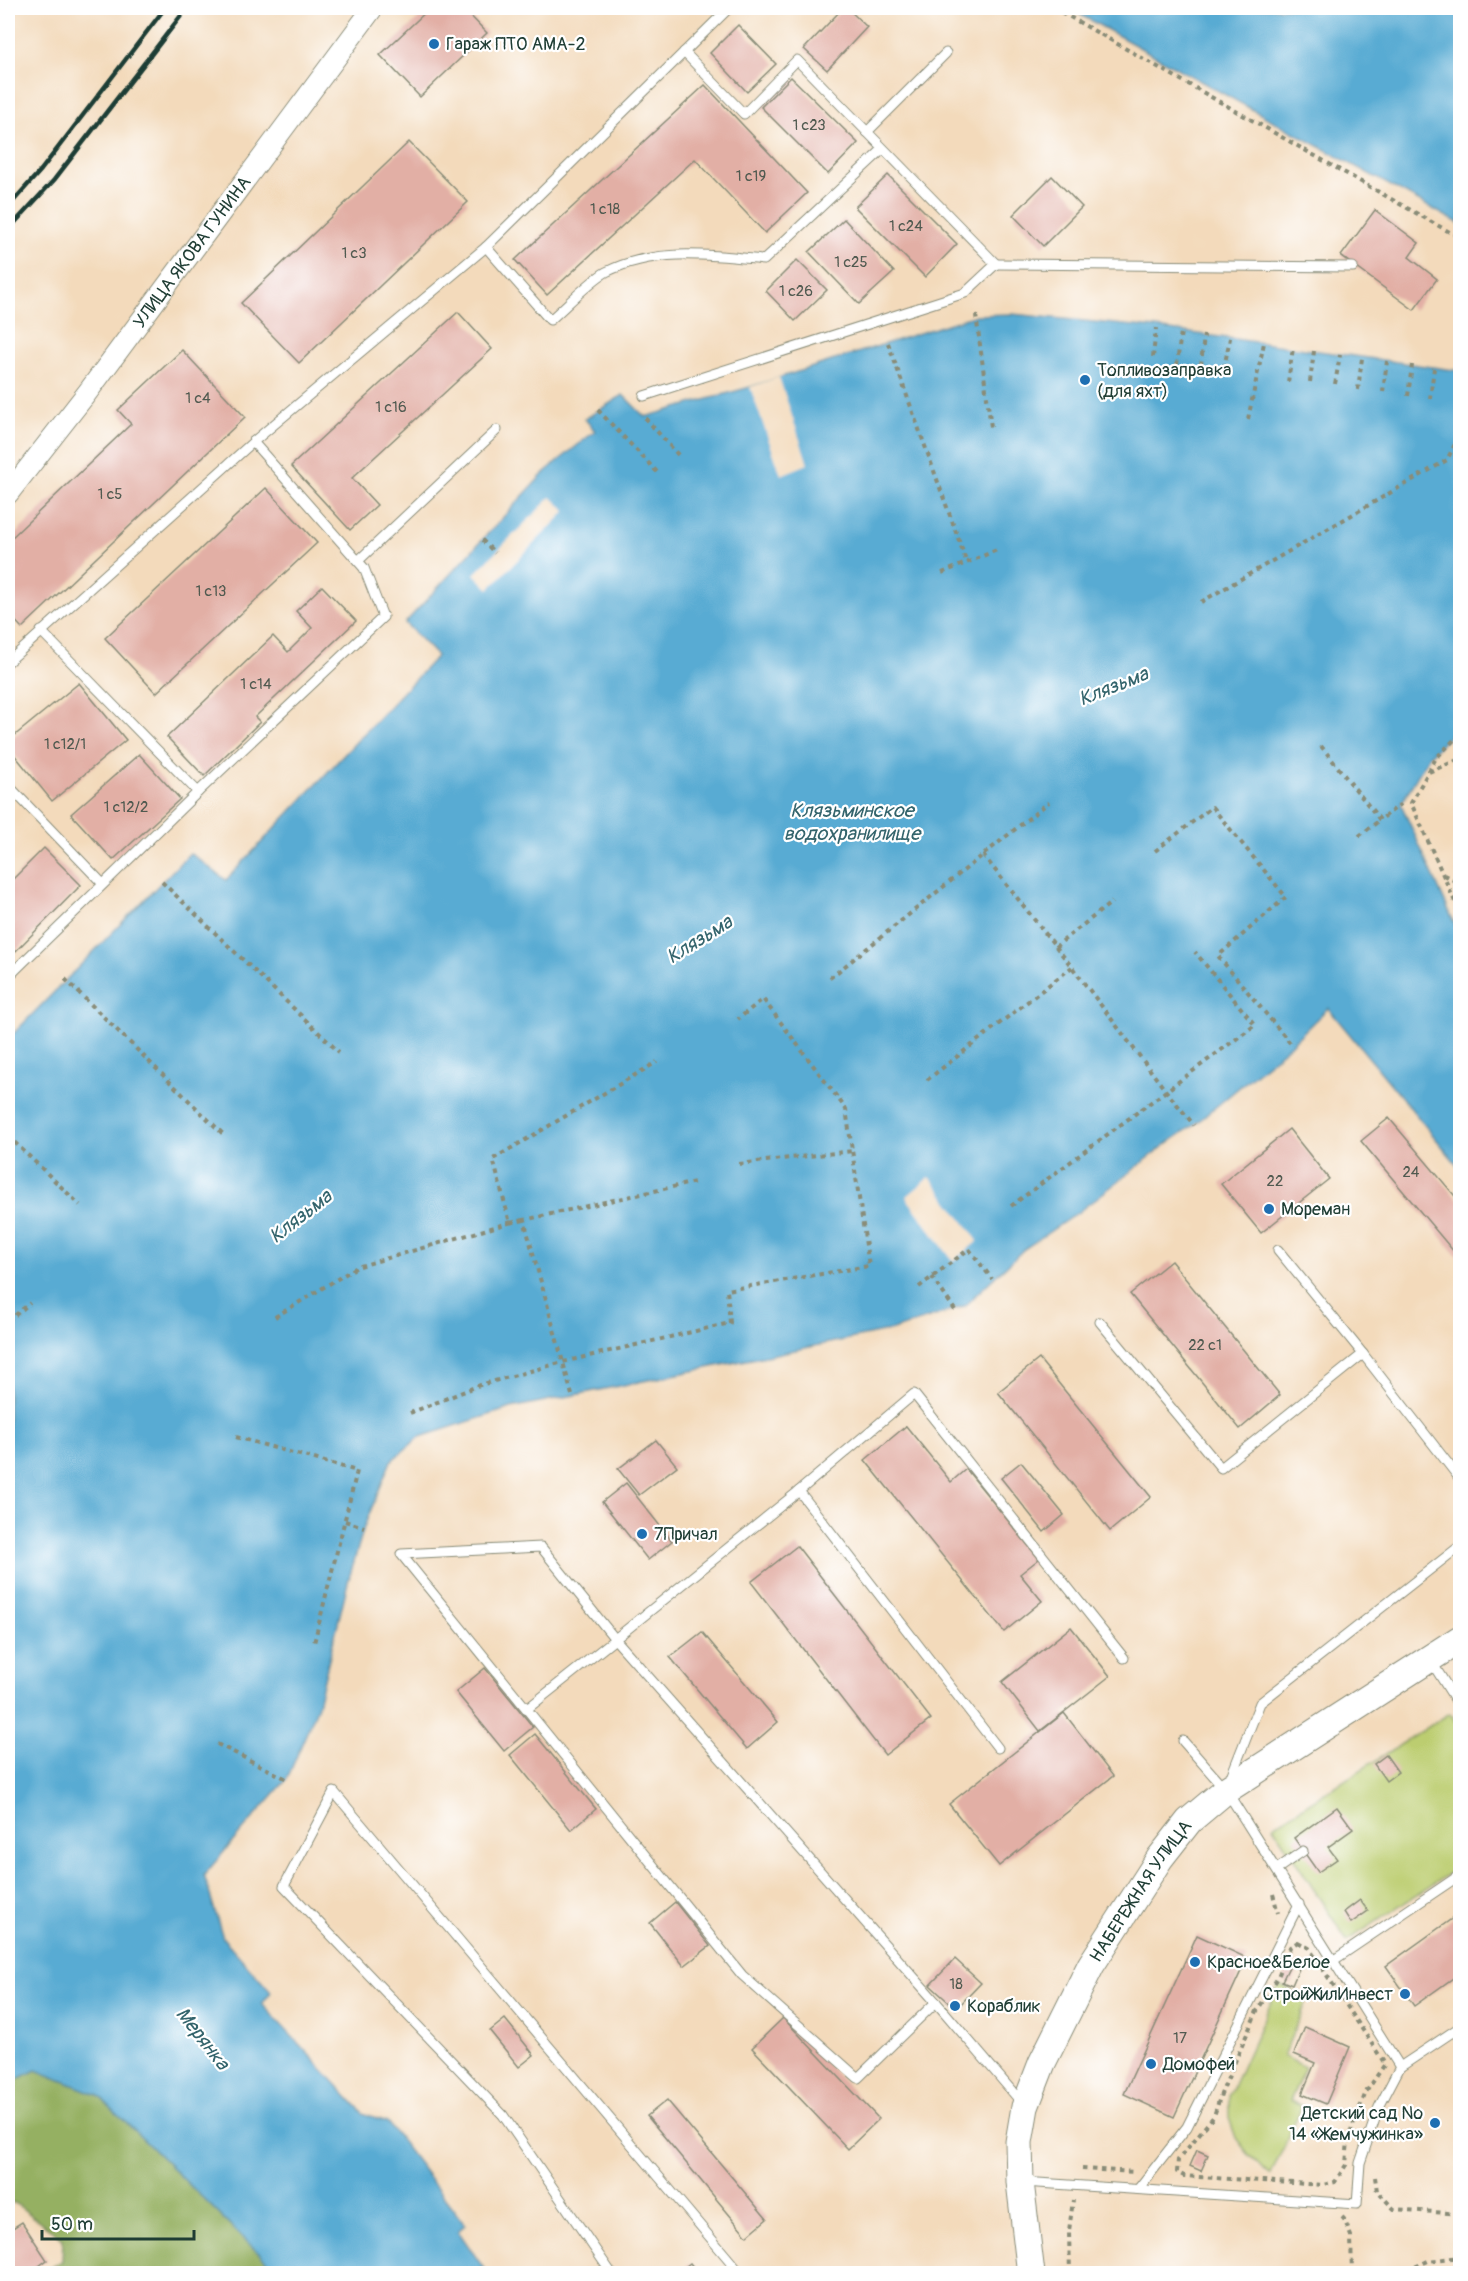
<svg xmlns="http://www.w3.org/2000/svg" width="1468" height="2281" font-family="Pangolin,sans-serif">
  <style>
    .green { fill: #bccd70; stroke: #6e8552; stroke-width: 1.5 }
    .forest { fill: #95b062; stroke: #5a764b; stroke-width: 1.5 }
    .water { fill: #58abd3; stroke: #3c7484; stroke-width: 1.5 }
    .pier { fill: #f3dabb }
    .building { fill: #e2afa5 }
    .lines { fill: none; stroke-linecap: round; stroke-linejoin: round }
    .lane-casing { stroke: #898c78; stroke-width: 11 }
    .street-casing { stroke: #898c78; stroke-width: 22 }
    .secondary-casing { stroke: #898c78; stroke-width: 29 }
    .path { stroke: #898c78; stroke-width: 4; stroke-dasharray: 4.5 4.5; stroke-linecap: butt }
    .lane { stroke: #fff; stroke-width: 9 }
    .street { stroke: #fff; stroke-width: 20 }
    .secondary { stroke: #fff; stroke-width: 27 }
    .rail { stroke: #1f3d34; stroke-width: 4.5 }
    .poi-dot { fill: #1f6fb2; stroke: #fff; stroke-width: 2 }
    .labels { text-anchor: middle; stroke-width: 4.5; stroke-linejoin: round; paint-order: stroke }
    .number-label { font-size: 15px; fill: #505a50 }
    .poi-label { font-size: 18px; fill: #1f3d34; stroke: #fff; text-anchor: start }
    .street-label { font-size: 18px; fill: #1f3d34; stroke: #fff }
    .water-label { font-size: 20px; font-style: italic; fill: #33646c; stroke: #fff }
  </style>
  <rect width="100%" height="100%" fill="#fff"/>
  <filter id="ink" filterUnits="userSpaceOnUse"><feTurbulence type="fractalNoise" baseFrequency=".0167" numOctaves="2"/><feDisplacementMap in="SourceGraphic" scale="12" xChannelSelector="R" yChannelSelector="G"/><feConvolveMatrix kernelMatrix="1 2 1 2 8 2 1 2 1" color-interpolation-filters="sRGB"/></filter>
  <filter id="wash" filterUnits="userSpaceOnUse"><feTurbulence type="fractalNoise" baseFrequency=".008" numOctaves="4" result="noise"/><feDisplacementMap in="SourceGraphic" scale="24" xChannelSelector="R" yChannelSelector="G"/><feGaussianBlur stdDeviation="1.35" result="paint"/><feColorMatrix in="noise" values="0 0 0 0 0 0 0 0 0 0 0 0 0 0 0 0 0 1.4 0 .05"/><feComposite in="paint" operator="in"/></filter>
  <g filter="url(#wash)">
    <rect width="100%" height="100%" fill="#f3dabb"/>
    <g class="green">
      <polygon points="1450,1713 1460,1728 1460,1866 1347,1941 1273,1826"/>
      <polygon points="1279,1985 1308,1998 1283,2056 1305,2067 1290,2101 1302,2106 1271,2175 1249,2155 1236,2138 1229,2118 1229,2096"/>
    </g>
    <polygon class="forest" points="36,2070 98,2095 279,2273 40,2273 62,2261 63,2239 15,2203 8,2202 8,2083"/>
    <g class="water">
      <polygon points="1068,8 1460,8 1460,224"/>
      <polygon points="1012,314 1156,328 1460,371 1460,725 1429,756 1401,804 1460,936 1460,1168 1328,1008 1291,1044 1194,1125 1168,1143 1077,1213 1023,1250 964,1306 893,1330 511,1408 420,1437 391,1461 364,1527 348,1582 317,1708 287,1779 204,1875 223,1938 271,1992 262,2004 363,2113 387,2122 465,2225 458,2231 487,2273 279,2273 98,2095 36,2070 8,2083 8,1029 13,1034 190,853 226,880 437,656 405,623 546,471 595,431 585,419 623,395 645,417 750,387 976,315"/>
    </g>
    <g class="pier">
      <polygon points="779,377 808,464 781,475 750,387"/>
      <polygon points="551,497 566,511 489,589 474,574"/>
      <polygon points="930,1177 978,1241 953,1261 906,1197"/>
    </g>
    <g id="blocks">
      <g class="building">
        <polygon points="430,8 463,8 487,33 420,97 380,55"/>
        <polygon points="843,8 847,8 867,27 827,70 804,49"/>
        <polygon points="738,25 776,64 747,92 710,53"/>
        <polygon points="791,77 858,143 828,174 761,107"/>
        <polygon points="705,85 807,193 765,233 695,159 547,295 515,260"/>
        <polygon points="409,142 468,202 299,363 241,303"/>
        <polygon points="888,175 957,244 925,277 855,207"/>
        <polygon points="1052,176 1082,207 1043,246 1013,215"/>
        <polygon points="1375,210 1419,243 1409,257 1437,279 1414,310 1341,256"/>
        <polygon points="844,219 894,272 859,304 809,252"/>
        <polygon points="797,260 827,290 795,321 766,291"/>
        <polygon points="458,312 492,349 352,478 377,505 350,530 291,466"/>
        <polygon points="182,350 245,417 22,628 8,613 8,541 131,424 118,410"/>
        <polygon points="266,488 317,543 156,693 105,638"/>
        <polygon points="322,586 356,621 255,717 260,722 204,776 167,737 273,636 288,652 312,628 296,611"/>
        <polygon points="79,683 126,740 52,801 8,747 8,741"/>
        <polygon points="139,754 180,799 113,860 71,814"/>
        <polygon points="44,848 81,885 8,959 8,884"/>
        <polygon points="1389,1118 1460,1202 1460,1259 1361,1141"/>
        <polygon points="1289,1129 1329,1179 1261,1233 1221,1184"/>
        <polygon points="1171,1261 1280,1395 1240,1429 1130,1294"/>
        <polygon points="1039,1359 1151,1497 1110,1531 998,1392"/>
        <polygon points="906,1426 951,1482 966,1469 1039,1559 1020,1574 1042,1601 1004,1632 865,1460"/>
        <polygon points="656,1440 677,1466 639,1495 618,1469"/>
        <polygon points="1021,1462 1064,1515 1044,1532 1001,1478"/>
        <polygon points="626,1483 672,1541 648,1560 602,1502"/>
        <polygon points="797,1546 931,1719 885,1755 751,1582"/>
        <polygon points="1071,1627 1110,1676 1040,1731 1002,1682"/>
        <polygon points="702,1632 778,1722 747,1749 670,1657"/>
        <polygon points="485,1668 533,1727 504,1751 456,1692"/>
        <polygon points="1064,1713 1113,1776 999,1866 949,1804"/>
        <polygon points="535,1734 596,1809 571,1830 510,1755"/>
        <polygon points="1386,1755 1398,1772 1386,1781 1374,1764"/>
        <polygon points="1337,1807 1353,1829 1328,1847 1337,1859 1318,1872 1294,1838"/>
        <polygon points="1360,1900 1368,1911 1351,1923 1344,1912"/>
        <polygon points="675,1902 710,1946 684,1966 650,1923"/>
        <polygon points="1460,1913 1460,1973 1414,2006 1386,1966"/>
        <polygon points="1197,1935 1247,1958 1174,2117 1124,2094"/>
        <polygon points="955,1959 981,1983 956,2009 930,1985"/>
        <polygon points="1290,1965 1299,1969 1292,1985 1282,1981"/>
        <polygon points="783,2018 879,2119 848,2149 752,2048"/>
        <polygon points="505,2019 534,2055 519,2067 490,2031"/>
        <polygon points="1305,2027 1350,2047 1326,2104 1302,2094 1315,2063 1294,2054"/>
        <polygon points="667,2100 767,2219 747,2236 647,2116"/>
        <polygon points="1197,2150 1208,2155 1201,2171 1190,2166"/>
        <polygon points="22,2222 47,2260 28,2274 8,2274 8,2231"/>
        <polygon points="690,2263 699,2274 676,2274"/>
      </g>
    </g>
  </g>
  <g filter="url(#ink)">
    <use href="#blocks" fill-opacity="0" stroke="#898c78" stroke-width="1.5"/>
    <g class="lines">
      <defs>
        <g id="lane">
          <polyline points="867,132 946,53"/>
          <path d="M486 247 550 320C564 308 591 280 606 272 655 247 712 255 764 260L883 149"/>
          <polyline points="996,264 1353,267"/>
          <polyline points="644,396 965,293 996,264 797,60 744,114 684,52"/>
          <polyline points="358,561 497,430"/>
          <polyline points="41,631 198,792 383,617 364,568 253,442"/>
          <polyline points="8,662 253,442 486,247 729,8"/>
          <polyline points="8,785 103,884"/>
          <polyline points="9,976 198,792"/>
          <polyline points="1278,1250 1363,1354 1460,1479"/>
          <polyline points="1100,1322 1221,1468 1363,1354"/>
          <polyline points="799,1491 914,1394 1124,1658"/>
          <polyline points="1431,1661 1460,1707"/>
          <polyline points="527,1709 615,1639 541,1547 401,1554 742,1975 858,2078 936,2002"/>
          <polyline points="1183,1741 1226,1790 1400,2067"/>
          <polyline points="998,1748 799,1491 615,1639 941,2008 1022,2103"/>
          <polyline points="1230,1779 1260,1703 1460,1546"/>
          <polyline points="1277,1869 1303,1851"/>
          <polyline points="1334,1960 1460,1875"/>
          <polyline points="1023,2182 1357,2204 1360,2163 1379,2107 1400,2067 1460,2027"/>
          <polyline points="1139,2188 1187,2127 1299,1904"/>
          <polyline points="612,2274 503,2115 284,1886 334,1792 741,2274"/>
        </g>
        <g id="street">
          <path id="s1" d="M8 494 87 393 373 8"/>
        </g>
        <g id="secondary">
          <path id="s2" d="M1031 2274 1020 2182 1019 2142 1025 2107 1042 2063 1091 1965 1160 1858 1189 1821 1226 1790 1460 1639"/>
        </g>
      </defs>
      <use href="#lane" class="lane-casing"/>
      <use href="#street" class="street-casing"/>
      <use href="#secondary" class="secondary-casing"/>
      <g class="path">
        <polyline points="1054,8 1460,238"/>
        <polyline points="976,315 991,427"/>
        <polyline points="888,343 967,563"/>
        <polyline points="1153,357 1156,328"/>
        <polyline points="1177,365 1181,331"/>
        <polyline points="1201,365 1204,335"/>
        <polyline points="1224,368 1230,338"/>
        <polyline points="1288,382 1293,348"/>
        <polyline points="1310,382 1314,351"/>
        <polyline points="1335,384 1340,355"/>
        <polyline points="1358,390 1362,358"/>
        <polyline points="1383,392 1387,361"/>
        <polyline points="1408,396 1412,365"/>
        <polyline points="1430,399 1434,368"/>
        <polyline points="598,410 659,474"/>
        <polyline points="645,418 680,457"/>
        <polyline points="1248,419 1264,343"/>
        <polyline points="482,540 495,553"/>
        <polyline points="942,573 997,550"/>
        <polyline points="1201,602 1447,460 1460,434"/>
        <polyline points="1460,734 1436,758 1411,803 1460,913"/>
        <polyline points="1321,746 1380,820 1401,804"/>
        <polyline points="1429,772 1460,759"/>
        <polyline points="1359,836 1380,820"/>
        <polyline points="1155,851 1212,807 1286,897 1218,956 1291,1044"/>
        <polyline points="983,855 1072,967 1166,1091 1194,1125"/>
        <polyline points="1444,875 1460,883"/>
        <polyline points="162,882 339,1052"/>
        <polyline points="1055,947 1112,902"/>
        <polyline points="830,978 1049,802"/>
        <polyline points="65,979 223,1134"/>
        <polyline points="927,1080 1072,967"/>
        <polyline points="8,1136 80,1205"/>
        <polyline points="739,1164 852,1151"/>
        <polyline points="1011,1206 1255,1025 1195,952"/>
        <polyline points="524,1220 510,1223 493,1159 657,1062"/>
        <polyline points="932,1277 955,1310"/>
        <polyline points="919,1287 969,1249 992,1279"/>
        <polyline points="275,1317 357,1267 512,1222"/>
        <polyline points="8,1321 30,1303"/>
        <polyline points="572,1395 524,1220 695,1182"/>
        <polyline points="410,1413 480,1385 563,1362 730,1323 727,1290 869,1266 846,1109 763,999 738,1019"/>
        <polyline points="236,1437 357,1471 314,1643"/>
        <polyline points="345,1521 364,1527"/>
        <polyline points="217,1744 287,1779"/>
        <polyline points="1273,1894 1278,1913"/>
        <polygon points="1298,1942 1309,1948 1385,2064 1366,2092 1348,2139 1346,2165 1335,2182 1323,2185 1184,2176 1177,2172 1178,2160 1214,2116 1221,2094 1257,2011 1277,1979 1290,1947"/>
        <polyline points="1082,2169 1134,2172"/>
        <polyline points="1375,2177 1377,2191 1394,2209 1460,2214"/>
        <polyline points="1342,2217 1344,2219 1351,2236 1352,2274"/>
        <polyline points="1070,2274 1069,2231 1073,2200"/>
        <polyline points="1399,2274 1428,2261 1460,2257"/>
      </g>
      <use href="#lane" class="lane"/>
      <use href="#street" class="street"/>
      <use href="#secondary" class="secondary"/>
      <g class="rail">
        <polyline points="8,207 41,170 165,8"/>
        <polyline points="8,230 54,180 187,8"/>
      </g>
    </g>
  </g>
  <g class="poi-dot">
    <circle cx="434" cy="44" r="6"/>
    <circle cx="1085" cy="380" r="6"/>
    <circle cx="1269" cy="1209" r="6"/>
    <circle cx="642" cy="1534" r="6"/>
    <circle cx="1195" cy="1962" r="6"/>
    <circle cx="1405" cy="1994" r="6"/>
    <circle cx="955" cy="2006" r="6"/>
    <circle cx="1151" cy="2064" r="6"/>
    <circle cx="1435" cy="2123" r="6"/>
  </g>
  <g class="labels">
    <g class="number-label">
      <text x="809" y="130">1 с23</text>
      <text x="751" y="181">1 с19</text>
      <text x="605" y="214">1 с18</text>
      <text x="906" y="231">1 с24</text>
      <text x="354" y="258">1 с3</text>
      <text x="851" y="267">1 с25</text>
      <text x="796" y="296">1 с26</text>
      <text x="198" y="403">1 с4</text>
      <text x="391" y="412">1 с16</text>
      <text x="110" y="499">1 с5</text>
      <text x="211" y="596">1 с13</text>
      <text x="256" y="689">1 с14</text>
      <text x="65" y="749">1 с12/1</text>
      <text x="126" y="812">1 с12/2</text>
      <text x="1411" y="1177">24</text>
      <text x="1275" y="1186">22</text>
      <text x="1205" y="1350">22 с1</text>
      <text x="956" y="1989">18</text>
      <text x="1180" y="2043">17</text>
    </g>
    <g class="poi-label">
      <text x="446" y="50">Гараж ПТО АМА-2</text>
      <text x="1097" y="376">Топливозаправка<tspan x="1097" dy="21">(для яхт)</tspan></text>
      <text x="1281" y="1215">Мореман</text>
      <text x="654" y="1540">7Причал</text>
      <text x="1207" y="1968">Красное&amp;Белое</text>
      <text x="1393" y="2000" text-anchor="end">СтройЖилИнвест</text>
      <text x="967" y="2012">Кораблик</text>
      <text x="1163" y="2070">Домофей</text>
      <text x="1423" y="2119" text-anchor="end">Детский сад №<tspan x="1423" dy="21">14 «Жемчужинка»</tspan></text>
    </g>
    <g class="street-label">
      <text dy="6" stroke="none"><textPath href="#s1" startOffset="304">УЛИЦА ЯКОВА ГУНИНА</textPath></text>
      <text dy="6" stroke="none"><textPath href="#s2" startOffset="414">НАБЕРЕЖНАЯ УЛИЦА</textPath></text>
    </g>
    <g class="water-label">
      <text transform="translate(1113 686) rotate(-22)" y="7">Клязьма</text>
      <text x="852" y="817">Клязьминское<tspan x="852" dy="23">водохранилище</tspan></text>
      <text transform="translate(699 939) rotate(-32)" y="7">Клязьма</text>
      <text transform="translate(300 1216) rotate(-38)" y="7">Клязьма</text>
      <text transform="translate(203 2038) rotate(52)" y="7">Мерянка</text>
    </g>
  </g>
  <rect width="1468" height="2281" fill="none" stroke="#fff" stroke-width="30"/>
  <path d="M42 2230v9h152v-9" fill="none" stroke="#1f3d34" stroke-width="3"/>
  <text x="51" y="2230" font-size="18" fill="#1f3d34" stroke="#ffffff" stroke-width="4.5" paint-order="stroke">50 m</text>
</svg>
